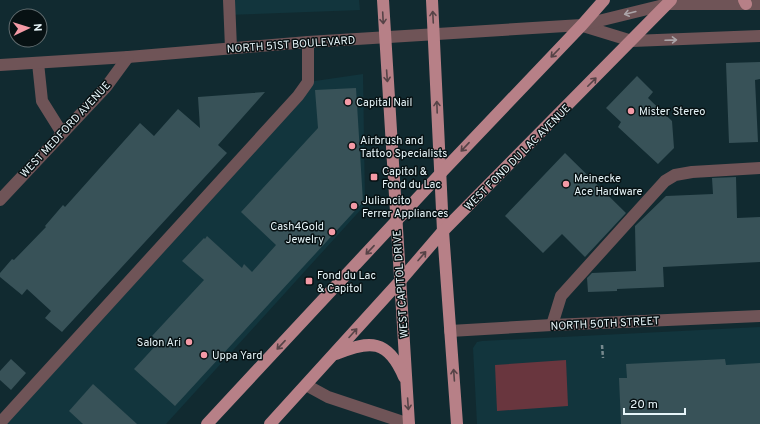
<svg xmlns="http://www.w3.org/2000/svg" width="760" height="424" font-family="Overpass,sans-serif">
  <style>
    .built { fill: #12353d }
    .green { fill: #69363e }
    .building { fill: #385258 }
    .lines { fill: none; stroke-linecap: round; stroke-linejoin: round }
    .path { stroke: #76898e; stroke-width: 2.5; stroke-dasharray: 4 2; stroke-linecap: butt }
    .minor { stroke: #6f5457; stroke-width: 12 }
    .major { stroke: #b78087; stroke-width: 12 }
    .oneway { stroke: #aba4a8 }
    .oneway2 { stroke: #564347 }
    .poi-dot { fill: #f49aa6; stroke: #071113; stroke-width: 1.5 }
    .labels { text-anchor: middle; stroke-width: 3; stroke-linejoin: round; paint-order: stroke }
    .street-label { font-size: 11px; fill: #e7f5f9; stroke: #071113 }
    .poi-label { font-size: 11px; fill: #e7f5f9; stroke: #071113; text-anchor: start }
  </style>
  <rect width="100%" height="100%" fill="#112a30"/>
  <g class="built">
    <polygon points="225,0 359,0 360,10 226,15"/>
    <polygon points="363,74 365,205 166,424 0,424 308,82"/>
    <polygon points="760,327 760,424 477,424 473,348 477,342 482,341"/>
  </g>
  <polygon class="green" points="566,360 568,406 497,411 495,365"/>
  <g class="building">
    <polygon points="760,62 760,79 755,80 758,142 729,143 726,63"/>
    <polygon points="637,76 653,92 648,98 672,121 674,148 658,164 618,127 621,122 606,108"/>
    <polygon points="356,88 363,202 175,406 134,369 159,342 152,336 204,280 182,261 204,238 205,239 207,236 242,268 244,264 252,272 276,245 241,212 318,128 315,90"/>
    <polygon points="265,92 218,145 227,153 62,332 45,318 51,311 27,289 22,295 0,277 0,273 12,259 14,260 46,227 45,226 63,205 65,207 140,123 154,136 178,109 200,128 198,97"/>
    <polygon points="565,153 626,213 585,257 562,234 543,253 505,216"/>
    <polygon points="736,177 737,218 760,217 760,262 663,267 664,287 617,289 617,291 588,292 587,278 592,273 636,271 635,226 666,196 713,194 712,178"/>
    <polygon points="11,359 26,373 11,390 0,380 0,371"/>
    <polygon points="725,359 726,365 760,363 760,424 621,424 619,378 627,378 626,364"/>
    <polygon points="93,384 137,424 83,424 69,411"/>
  </g>
  <g class="lines">
    <polyline class="path" points="602,345 603,358"/>
    <g class="minor">
      <polyline points="229,0 231,48"/>
      <polyline points="583,26 632,41 760,36"/>
      <polyline points="38,63 42,101 62,133"/>
      <polyline points="0,65 128,57 308,42 582,25 668,4 760,4"/>
      <polyline points="0,200 106,87 128,57"/>
      <polyline points="552,325 561,296 665,181 675,175 692,172 760,168"/>
      <polyline points="450,331 552,325 760,316"/>
      <polyline points="306,385 328,397 409,424"/>
      <polyline points="0,423 298,96 308,82 308,42"/>
    </g>
    <g class="major">
      <polyline points="383,0 409,424"/>
      <polyline points="432,0 443,231 457,424"/>
      <polyline points="744,0 746,4"/>
      <path d="M336 354C370 340 388 339 404 377"/>
      <polyline points="207,424 440,174 582,25 604,0"/>
      <polyline points="270,424 400,281 443,231 671,0"/>
    </g>
  </g>
  <defs><path id="oneway-shaft" d="M-6 0H5M1.5-3L5.5 0L1.5 3" fill="none" stroke-width="1.6" stroke-linecap="round" stroke-linejoin="round"/></defs>
  <g class="oneway">
    <use href="#oneway-shaft" transform="translate(630 13) rotate(166)"/>
    <use href="#oneway-shaft" transform="translate(671 40) rotate(-2)"/>
  </g>
  <g class="oneway2">
    <use href="#oneway-shaft" transform="translate(433 17) rotate(-93)"/>
    <use href="#oneway-shaft" transform="translate(383 18) rotate(87)"/>
    <use href="#oneway-shaft" transform="translate(555 53) rotate(134)"/>
    <use href="#oneway-shaft" transform="translate(387 76) rotate(86)"/>
    <use href="#oneway-shaft" transform="translate(592 82) rotate(-45)"/>
    <use href="#oneway-shaft" transform="translate(437 107) rotate(-92)"/>
    <use href="#oneway-shaft" transform="translate(465 147) rotate(133)"/>
    <use href="#oneway-shaft" transform="translate(370 250) rotate(133)"/>
    <use href="#oneway-shaft" transform="translate(422 256) rotate(-49)"/>
    <use href="#oneway-shaft" transform="translate(353 333) rotate(-48)"/>
    <use href="#oneway-shaft" transform="translate(281 345) rotate(133)"/>
    <use href="#oneway-shaft" transform="translate(454 375) rotate(-94)"/>
    <use href="#oneway-shaft" transform="translate(408 404) rotate(86)"/>
  </g>
  <g class="poi-dot">
    <circle cx="348" cy="102" r="4"/>
    <circle cx="631" cy="111" r="4"/>
    <circle cx="352" cy="146" r="4"/>
    <rect x="370" y="173" width="8" height="8" rx="2"/>
    <circle cx="566" cy="184" r="4"/>
    <circle cx="354" cy="206" r="4"/>
    <circle cx="332" cy="232" r="4"/>
    <rect x="305" y="277" width="8" height="8" rx="2"/>
    <circle cx="189" cy="342" r="4"/>
    <circle cx="204" cy="355" r="4"/>
  </g>
  <g class="labels">
    <g class="street-label">
      <text transform="translate(291 44) rotate(-4)" y="4">NORTH 51ST BOULEVARD</text>
      <text transform="translate(65 129) rotate(-47)" y="4">WEST MEDFORD AVENUE</text>
      <text transform="translate(517 157) rotate(-45)" y="4">WEST FOND DU LAC AVENUE</text>
      <text transform="translate(400 284) rotate(-94)" y="4">WEST CAPITOL DRIVE</text>
      <text transform="translate(605 323) rotate(-3)" y="4">NORTH 50TH STREET</text>
    </g>
    <g class="poi-label">
      <text x="356" y="106">Capital Nail</text>
      <text x="639" y="115">Mister Stereo</text>
      <text x="360" y="144">Airbrush and<tspan x="360" dy="13">Tattoo Specialists</tspan></text>
      <text x="382" y="175">Capitol &amp;<tspan x="382" dy="13">Fond du Lac</tspan></text>
      <text x="574" y="182">Meinecke<tspan x="574" dy="13">Ace Hardware</tspan></text>
      <text x="362" y="204">Juliancito<tspan x="362" dy="13">Ferrer Appliances</tspan></text>
      <text x="324" y="230" text-anchor="end">Cash4Gold<tspan x="324" dy="13">Jewelry</tspan></text>
      <text x="317" y="279">Fond du Lac<tspan x="317" dy="13">&amp; Capitol</tspan></text>
      <text x="181" y="346" text-anchor="end">Salon Ari</text>
      <text x="212" y="359">Uppa Yard</text>
    </g>
  </g>
  <g transform="translate(28 28) rotate(86)"><circle r="19" fill="#071113" stroke="#616c6f"/>
  <path d="M0-3L7 15L0 10L-7 15Z" fill="#f49aa6"/>
  <text y="-6" font-size="11" font-weight="bold" text-anchor="middle" fill="#e7f5f9">N</text>
  </g>
  <path d="M624 408v6h61v-6" fill="none" stroke="#e7f5f9" stroke-width="2"/>
  <text x="630" y="408" font-size="12" fill="#e7f5f9" stroke="#071113" stroke-width="3" paint-order="stroke">20 m</text>
</svg>
